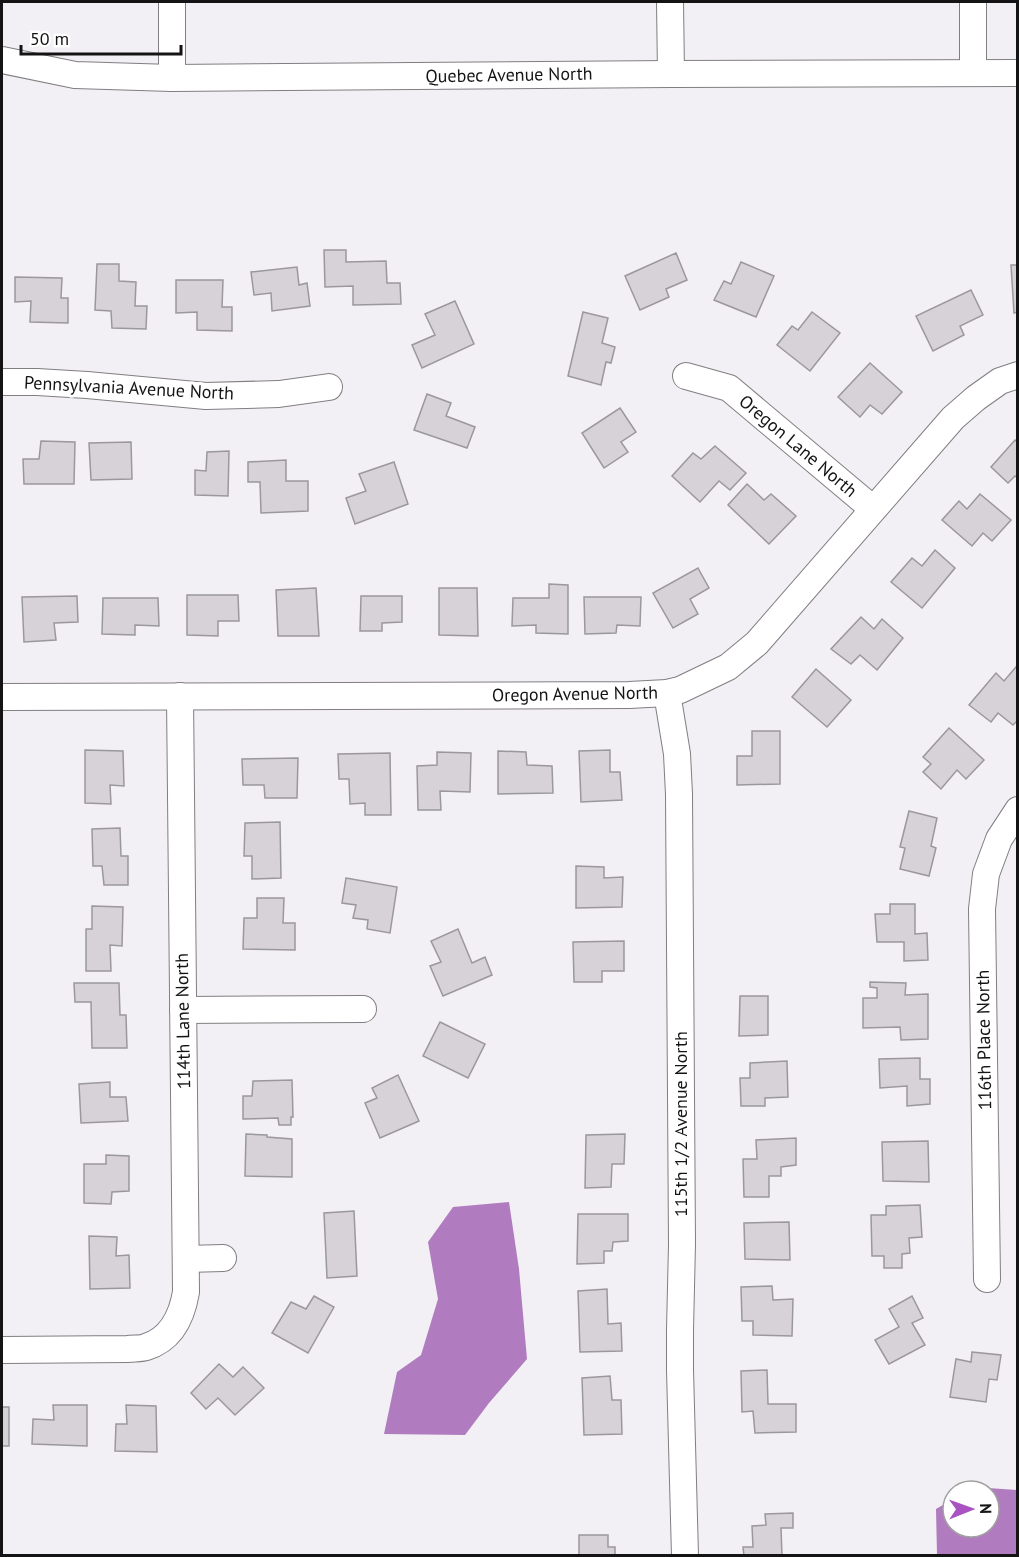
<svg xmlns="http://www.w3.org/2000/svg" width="1019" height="1557" font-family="'PT Sans',sans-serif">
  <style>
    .water { fill: #b07bbf }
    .building { fill: #d6d2d7; stroke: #9b989c; stroke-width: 1.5 }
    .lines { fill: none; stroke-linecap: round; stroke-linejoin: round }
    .minor-casing { stroke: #817e82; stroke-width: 28 }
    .minor { stroke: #fff; stroke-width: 26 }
    .labels { text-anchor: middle; stroke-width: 6; stroke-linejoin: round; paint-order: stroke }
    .street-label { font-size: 18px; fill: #151415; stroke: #fff }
  </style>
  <rect width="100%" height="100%" fill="#f3f0f5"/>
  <g class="water">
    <polygon points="509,1202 519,1269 527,1359 489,1403 465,1435 384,1434 397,1372 421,1355 438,1299 428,1242 453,1207"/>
    <polygon points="973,1487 1017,1490 1017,1555 937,1555 936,1509 953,1499 953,1527 989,1527 989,1491 966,1491"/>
  </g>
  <g class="building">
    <polygon points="324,250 346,250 346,262 386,261 387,283 400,283 401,304 353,305 353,286 325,287"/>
    <polygon points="676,253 687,280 666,289 669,297 640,310 625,276"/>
    <polygon points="741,262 774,276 756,317 714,300 724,281 731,284"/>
    <polygon points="97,264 119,264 119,281 136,282 135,306 147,306 146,329 112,328 111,311 95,310"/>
    <polygon points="1011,265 1018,265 1018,312 1014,313"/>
    <polygon points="297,267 299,285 307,283 310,306 272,311 271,293 254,295 251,272"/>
    <polygon points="15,277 62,278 61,298 68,298 68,323 30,322 31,301 15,302"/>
    <polygon points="176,280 223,280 222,307 232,307 232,331 197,330 197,312 176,313"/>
    <polygon points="971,290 983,315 960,326 964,335 933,351 916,316"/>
    <polygon points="455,301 474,344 422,368 412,345 435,335 425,314"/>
    <polygon points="583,312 608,318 602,343 615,347 611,363 606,362 601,385 568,376"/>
    <polygon points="812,312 840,333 810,371 777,345 792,326 798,330"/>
    <polygon points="870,363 902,392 882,414 870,405 860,417 838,397"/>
    <polygon points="427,394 451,403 446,416 475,427 467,448 414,430"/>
    <polygon points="620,408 636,432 621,442 628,452 604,468 582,433"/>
    <polygon points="1015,440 1018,443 1018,478 1015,476 1008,483 991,467"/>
    <polygon points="41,441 75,442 74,484 24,484 23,459 39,459"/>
    <polygon points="131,442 132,479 91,480 89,443"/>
    <polygon points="715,446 746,473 730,490 719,481 700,502 672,476 693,453 701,459"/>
    <polygon points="229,451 228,496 195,495 195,470 206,471 207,452"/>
    <polygon points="286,460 286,481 308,481 308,511 261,513 260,482 248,482 248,462"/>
    <polygon points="394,462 408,504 355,524 346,498 366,491 359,474"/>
    <polygon points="747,484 764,500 771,494 796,516 769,544 728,505"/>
    <polygon points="980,494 1011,520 992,541 983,533 972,546 942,520 959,501 967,509"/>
    <polygon points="935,550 955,568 922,608 891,582 912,558 922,566"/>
    <polygon points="698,568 709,588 690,599 698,614 673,628 653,593"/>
    <polygon points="549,584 568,585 568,634 536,633 536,625 512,626 513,598 549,598"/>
    <polygon points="316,588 319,636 278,636 276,590"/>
    <polygon points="439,588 477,588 478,636 439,635"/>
    <polygon points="187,595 238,595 239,621 218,621 218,636 187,635"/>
    <polygon points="77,596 78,622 54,623 56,640 24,642 22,597"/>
    <polygon points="361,596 402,596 402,622 382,623 382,631 360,631"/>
    <polygon points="584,597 641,597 640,626 617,625 616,633 585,634"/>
    <polygon points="103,598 158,598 159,626 135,625 135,635 102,634"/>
    <polygon points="861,617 874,629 882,619 903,638 877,670 860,655 851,664 831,649"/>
    <polygon points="1016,667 1018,668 1018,720 1013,725 998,713 991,722 969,705 996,673 1004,681"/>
    <polygon points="816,669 851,700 827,727 792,697"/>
    <polygon points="949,728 984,760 966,779 957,770 941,789 923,772 931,764 923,757"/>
    <polygon points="752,731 780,731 780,784 737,785 737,756 752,756"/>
    <polygon points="85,750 123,751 124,786 110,785 111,804 85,803"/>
    <polygon points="610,750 610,772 620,772 622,800 581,802 579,751"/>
    <polygon points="498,751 526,752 527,765 552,766 553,793 498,794"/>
    <polygon points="437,752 471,753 470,792 440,791 441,810 418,810 417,766 437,765"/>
    <polygon points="390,753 391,815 365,815 365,803 350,804 349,779 339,779 338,754"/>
    <polygon points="298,758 297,798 265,798 264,785 243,785 242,759"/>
    <polygon points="909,811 937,818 931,846 936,848 929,876 900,869 905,848 900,847"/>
    <polygon points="280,822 281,878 252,879 252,856 244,856 245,823"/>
    <polygon points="120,828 121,856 128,856 128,885 104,885 102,866 93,866 92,829"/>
    <polygon points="576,866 604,867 604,878 623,877 622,907 576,908"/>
    <polygon points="346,878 397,887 390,933 367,929 368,920 353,918 356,905 342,903"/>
    <polygon points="257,898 284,898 283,923 295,923 295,950 243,949 244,918 257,918"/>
    <polygon points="890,904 915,904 915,934 927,933 928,960 904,961 904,942 877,942 875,914 890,914"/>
    <polygon points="92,906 123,907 122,946 110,945 111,971 86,971 86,929 92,929"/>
    <polygon points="458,929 472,963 485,957 492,975 443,996 430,966 441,962 431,941"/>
    <polygon points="624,941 624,971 602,971 602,982 574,982 573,942"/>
    <polygon points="870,982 906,983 905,995 928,994 928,1039 901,1040 900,1027 863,1028 863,998 877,998 877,988 870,987"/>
    <polygon points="74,983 119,983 120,1015 126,1015 127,1048 92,1048 91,1002 75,1002"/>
    <polygon points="740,996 768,996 768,1035 739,1036"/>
    <polygon points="440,1022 485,1044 468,1078 423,1056"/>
    <polygon points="920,1058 920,1079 930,1079 930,1104 907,1106 907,1086 880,1088 879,1059"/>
    <polygon points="787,1061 788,1097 765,1098 765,1106 741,1106 740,1078 750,1078 750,1063"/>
    <polygon points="398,1075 419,1121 380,1138 365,1103 377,1098 372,1088"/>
    <polygon points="292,1080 293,1117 291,1117 291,1125 279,1125 278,1118 243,1119 243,1096 252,1096 253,1081"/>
    <polygon points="110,1082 110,1097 126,1097 128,1121 81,1123 79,1084"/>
    <polygon points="246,1134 267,1135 267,1137 292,1139 292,1177 245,1176"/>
    <polygon points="625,1134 624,1164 612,1164 611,1187 585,1188 586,1135"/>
    <polygon points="796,1138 796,1165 781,1167 781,1176 769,1176 769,1197 744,1197 743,1159 757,1159 756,1140"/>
    <polygon points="928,1141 929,1182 883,1181 882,1142"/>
    <polygon points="106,1155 129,1156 129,1191 112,1192 111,1204 84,1203 84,1164 106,1164"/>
    <polygon points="920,1205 922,1237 909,1238 910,1253 902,1254 902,1268 884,1268 884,1256 872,1256 871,1215 886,1215 886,1206"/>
    <polygon points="354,1211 357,1276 327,1278 324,1213"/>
    <polygon points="578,1214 628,1214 628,1241 613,1242 612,1251 604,1251 604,1263 577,1264"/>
    <polygon points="789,1222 790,1260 745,1259 744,1223"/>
    <polygon points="89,1236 117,1237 116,1256 129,1255 130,1288 90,1289"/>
    <polygon points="772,1286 773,1300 793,1299 792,1336 753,1335 753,1321 742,1321 741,1287"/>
    <polygon points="607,1289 608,1324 621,1323 622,1351 580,1352 578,1291"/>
    <polygon points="314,1296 334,1307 308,1353 272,1333 291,1302 306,1309"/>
    <polygon points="912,1296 923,1318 912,1323 925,1345 889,1364 875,1340 899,1327 889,1309"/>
    <polygon points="972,1352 1001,1355 997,1380 989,1379 986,1402 950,1397 956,1359 971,1362"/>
    <polygon points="219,1364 233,1377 243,1367 264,1388 235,1415 218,1398 206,1409 191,1393"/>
    <polygon points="767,1370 768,1404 796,1404 796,1432 755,1433 753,1411 742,1412 741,1371"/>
    <polygon points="610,1376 612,1400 621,1400 622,1434 584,1435 582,1378"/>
    <polygon points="53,1405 87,1405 87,1446 32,1444 33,1419 54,1420"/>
    <polygon points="126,1405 156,1406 157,1452 115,1451 116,1424 127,1424"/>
    <rect x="2" y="1407" width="7" height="39"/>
    <polygon points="793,1513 793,1528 781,1528 782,1556 744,1556 743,1547 753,1547 752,1526 766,1525 765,1514"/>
    <polygon points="579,1535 608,1535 608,1547 615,1547 615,1556 579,1556"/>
  </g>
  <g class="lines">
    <defs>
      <g id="minor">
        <polyline points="172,2 172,78"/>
        <polyline points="670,2 671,74"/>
        <polyline points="973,2 973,73"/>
        <polyline points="2,60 75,75 172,78 671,74 1018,73"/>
        <polyline points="686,376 729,388 873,509"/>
        <polyline points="2,382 37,382 87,385 206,396 279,394 329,387"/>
        <polyline points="667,693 677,754 679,794 682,1244 680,1330 680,1370 685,1556"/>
        <polyline points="2,697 629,695 667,693 680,690 728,667 757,643 953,418 976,398 1000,381 1018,375"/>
        <polyline points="183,1010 363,1009"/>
        <polyline points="186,1259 223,1258"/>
        <polyline points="987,1279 982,909 986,874 999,839 1018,810"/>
        <path d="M2 1350 128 1349C133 1348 141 1349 146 1347 172 1339 182 1316 186 1292L180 696"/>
      </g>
    </defs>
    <use href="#minor" class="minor-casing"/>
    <use href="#minor" class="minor"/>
  </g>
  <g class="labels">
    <g class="street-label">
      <text transform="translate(509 75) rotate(-1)" y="6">Quebec Avenue North</text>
      <text transform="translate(129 388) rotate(3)" y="6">Pennsylvania Avenue North</text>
      <text transform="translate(798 446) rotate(40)" y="6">Oregon Lane North</text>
      <text transform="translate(575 694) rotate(-1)" y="6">Oregon Avenue North</text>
      <text transform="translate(183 1021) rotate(-91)" y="6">114th Lane North</text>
      <text transform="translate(984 1040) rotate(-91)" y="6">116th Place North</text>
      <text transform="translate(681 1124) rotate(-90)" y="6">115th 1/2 Avenue North</text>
    </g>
  </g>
  <rect width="1019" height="1557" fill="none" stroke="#151415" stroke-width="6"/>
  <g transform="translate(971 1509) rotate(89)"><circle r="28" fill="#ffffff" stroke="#a1a1a1" stroke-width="1.5"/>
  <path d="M0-4.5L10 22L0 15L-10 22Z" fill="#a853c1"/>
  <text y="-9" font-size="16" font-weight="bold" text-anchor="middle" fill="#151415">N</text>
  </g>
  <path d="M21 45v9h160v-9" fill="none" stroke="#151415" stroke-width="3"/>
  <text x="30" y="45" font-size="18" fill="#151415" stroke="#ffffff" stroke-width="4.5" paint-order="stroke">50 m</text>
</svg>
